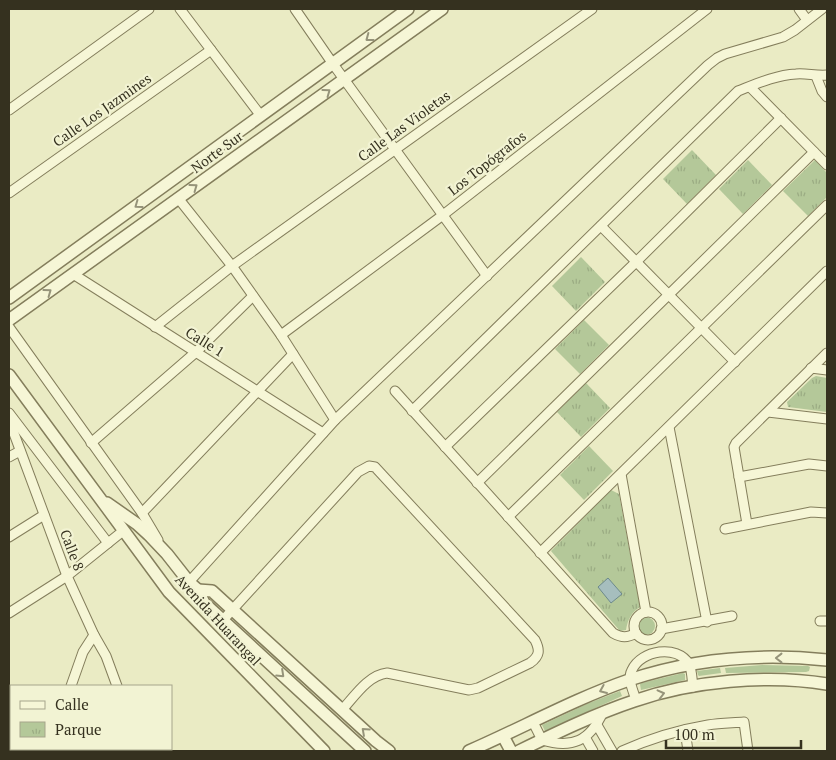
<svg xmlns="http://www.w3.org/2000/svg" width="836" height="760" font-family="'PT Serif',serif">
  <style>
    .grass { fill: #b4c899 }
    .park { fill: url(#park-tufts) }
    .water { fill: #a6bebe; stroke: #6d8a8c }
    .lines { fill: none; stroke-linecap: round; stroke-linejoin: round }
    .minor-casing { stroke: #847e5c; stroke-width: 11 }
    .tertiary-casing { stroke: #847e5c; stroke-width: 14 }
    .minor { stroke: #f6f6d6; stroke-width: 9 }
    .tertiary { stroke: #f6f6d6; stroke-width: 11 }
    .oneway { stroke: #96947a }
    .labels { text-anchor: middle; stroke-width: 4.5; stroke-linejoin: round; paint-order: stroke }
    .street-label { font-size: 14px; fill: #35311f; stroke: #f2f3d3 }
  </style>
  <defs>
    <pattern id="park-tufts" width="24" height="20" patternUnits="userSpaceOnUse" patternTransform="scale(1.25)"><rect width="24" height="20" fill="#b4c899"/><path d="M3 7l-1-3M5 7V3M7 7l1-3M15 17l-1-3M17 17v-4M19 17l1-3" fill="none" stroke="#9bac83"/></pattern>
  </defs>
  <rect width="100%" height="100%" fill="#eaebc4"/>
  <g class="grass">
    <circle cx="646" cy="626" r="9"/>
    <polygon points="762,665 808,666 810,667 809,671 806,672 726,673 725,668"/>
    <polygon points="720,668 721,673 699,676 698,675 697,671"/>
    <polygon points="683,673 685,674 685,680 641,690 640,684 642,683"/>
    <polygon points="620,691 622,696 545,731 542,725 589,703"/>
  </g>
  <g class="park">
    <polygon points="692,150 716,175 687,204 663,179"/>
    <polygon points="748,160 772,185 743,214 719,189"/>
    <polygon points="815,160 827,173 827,197 808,216 783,191"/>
    <polygon points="581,257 605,282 576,311 552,286"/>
    <polygon points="584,320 609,345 580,374 555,349"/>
    <polygon points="816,376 827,378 827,412 788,407 787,402 812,378"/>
    <polygon points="586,383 610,408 581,437 557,412"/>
    <polygon points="589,446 613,471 584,500 560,475"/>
    <path d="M611 490 619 494 640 607C631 613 628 619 626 630L620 631 551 551Z"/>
  </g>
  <polygon class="water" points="608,578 622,594 611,603 598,587"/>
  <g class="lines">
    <defs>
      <g id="minor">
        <polyline points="180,9 261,116"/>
        <polyline points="295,9 333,64 487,276"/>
        <polyline points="799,9 807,20"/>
        <polyline points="816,76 822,91 827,97"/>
        <polyline points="750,87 827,165"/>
        <polyline points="9,110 149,9"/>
        <polyline points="9,193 211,50"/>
        <polyline points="178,198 232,266 281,335 335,420"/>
        <polyline points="601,226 735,362"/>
        <polyline points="73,274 323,433"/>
        <polyline points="9,327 142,513 158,540"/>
        <polyline points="155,327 232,266 592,9"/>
        <polyline points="281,335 443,215 707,9"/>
        <polyline points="811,368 827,370"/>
        <path d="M395 391 613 633C622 638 627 638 636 633"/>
        <path d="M412 411 738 91C756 84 776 75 796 74 806 73 816 76 827 75"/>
        <polyline points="768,412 827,419"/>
        <polyline points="9,413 108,543"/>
        <polyline points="9,420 67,576 94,635 106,656 117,686"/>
        <polyline points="669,427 707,622"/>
        <polyline points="91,443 196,352 253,296"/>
        <polyline points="445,447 636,262 781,118"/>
        <polyline points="9,457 20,451"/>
        <polyline points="621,474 646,612"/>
        <polyline points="739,477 809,464 827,466"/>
        <polyline points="477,483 814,152"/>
        <polyline points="142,513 293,354"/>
        <polyline points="508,517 827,205"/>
        <polyline points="747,524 734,447 736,443 827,353"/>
        <polyline points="725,529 811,512 827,513"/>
        <polyline points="9,537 44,515"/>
        <polyline points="540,553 827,271"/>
        <polyline points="189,582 335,420 708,65 717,58 725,54 783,37 795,30 822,9"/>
        <circle cx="648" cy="626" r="14"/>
        <polyline points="9,613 67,576 123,531"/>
        <path d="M223 620 358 472 369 466 375 467 535 640C540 650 540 656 530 663L478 688 469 690 387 673C368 675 354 697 342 710"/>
        <polyline points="820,621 827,621"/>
        <polyline points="661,629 732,616"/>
        <polyline points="71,686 83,652 94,635"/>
        <path d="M636 700C633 690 627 679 632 670 641 650 677 644 689 664 692 670 692 680 693 687"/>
        <path d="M533 722 542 740C572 749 590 741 603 712"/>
        <polyline points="597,725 612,751"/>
        <polyline points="685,730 688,751"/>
        <polyline points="585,737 593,751"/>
        <polyline points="128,749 129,751"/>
        <polyline points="47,751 48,749"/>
        <path d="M622 751C649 739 678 730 708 725 720 723 732 723 744 722L748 751"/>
      </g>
      <g id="tertiary">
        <polyline points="9,298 408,9"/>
        <polyline points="9,320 442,9"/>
        <polyline points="9,375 169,592 324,751"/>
        <polyline points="107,503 137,524 149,535 167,554 189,582 198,590 204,603 365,751"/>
        <polyline points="198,590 212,591 376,741 389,751"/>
        <polyline points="503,736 511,751"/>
        <path d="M469 751C522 728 574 699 629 680 692 659 761 653 827 660"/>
        <path d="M519 751C556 733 595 714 634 701 691 681 768 674 827 684"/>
      </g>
    </defs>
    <use href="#minor" class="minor-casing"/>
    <use href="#tertiary" class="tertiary-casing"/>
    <use href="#minor" class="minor"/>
    <use href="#tertiary" class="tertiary"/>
  </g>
  <defs><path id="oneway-chevron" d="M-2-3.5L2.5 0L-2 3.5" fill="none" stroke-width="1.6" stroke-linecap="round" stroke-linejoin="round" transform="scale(1.25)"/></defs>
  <g class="oneway">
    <use href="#oneway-chevron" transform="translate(369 38) rotate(143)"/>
    <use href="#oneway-chevron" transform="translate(327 92) rotate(-36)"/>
    <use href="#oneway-chevron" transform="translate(194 187) rotate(-36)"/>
    <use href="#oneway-chevron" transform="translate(138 205) rotate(144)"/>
    <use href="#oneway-chevron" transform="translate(48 292) rotate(-36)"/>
    <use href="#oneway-chevron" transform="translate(779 658) rotate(-180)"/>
    <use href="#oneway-chevron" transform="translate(281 674) rotate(43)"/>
    <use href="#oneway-chevron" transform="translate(603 690) rotate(157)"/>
    <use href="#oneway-chevron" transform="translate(661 694) rotate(-14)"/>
    <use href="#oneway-chevron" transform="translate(365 731) rotate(-138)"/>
  </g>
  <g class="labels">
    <g class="street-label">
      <text transform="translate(102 110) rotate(-35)" y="5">Calle Los Jazmines</text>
      <text transform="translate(404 126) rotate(-36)" y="5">Calle Las Violetas</text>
      <text transform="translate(217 152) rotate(-36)" y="5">Norte Sur</text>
      <text transform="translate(487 163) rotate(-38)" y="5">Los Topógrafos</text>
      <text transform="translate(205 342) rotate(32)" y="5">Calle 1</text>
      <text transform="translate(72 550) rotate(69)" y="5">Calle 8</text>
      <text transform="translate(218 620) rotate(47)" y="5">Avenida Huarangal</text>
    </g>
  </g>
  <rect width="836" height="760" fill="none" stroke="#35311f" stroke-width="20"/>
  <rect x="10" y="685" width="162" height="65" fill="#f2f3d3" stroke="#a6a58b"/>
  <rect x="20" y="701" width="25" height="8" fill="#f6f6d6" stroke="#a6a58b"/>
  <text x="55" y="710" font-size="15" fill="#35311f">Calle</text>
  <rect x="20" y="722" width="25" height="15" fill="url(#park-tufts)" stroke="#a6a58b"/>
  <text x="55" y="735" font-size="15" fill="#35311f">Parque</text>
  <path d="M666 740v8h135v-8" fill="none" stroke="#35311f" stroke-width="2.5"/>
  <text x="674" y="740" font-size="15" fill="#35311f" stroke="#f2f3d3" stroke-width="4" paint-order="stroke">100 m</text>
</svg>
